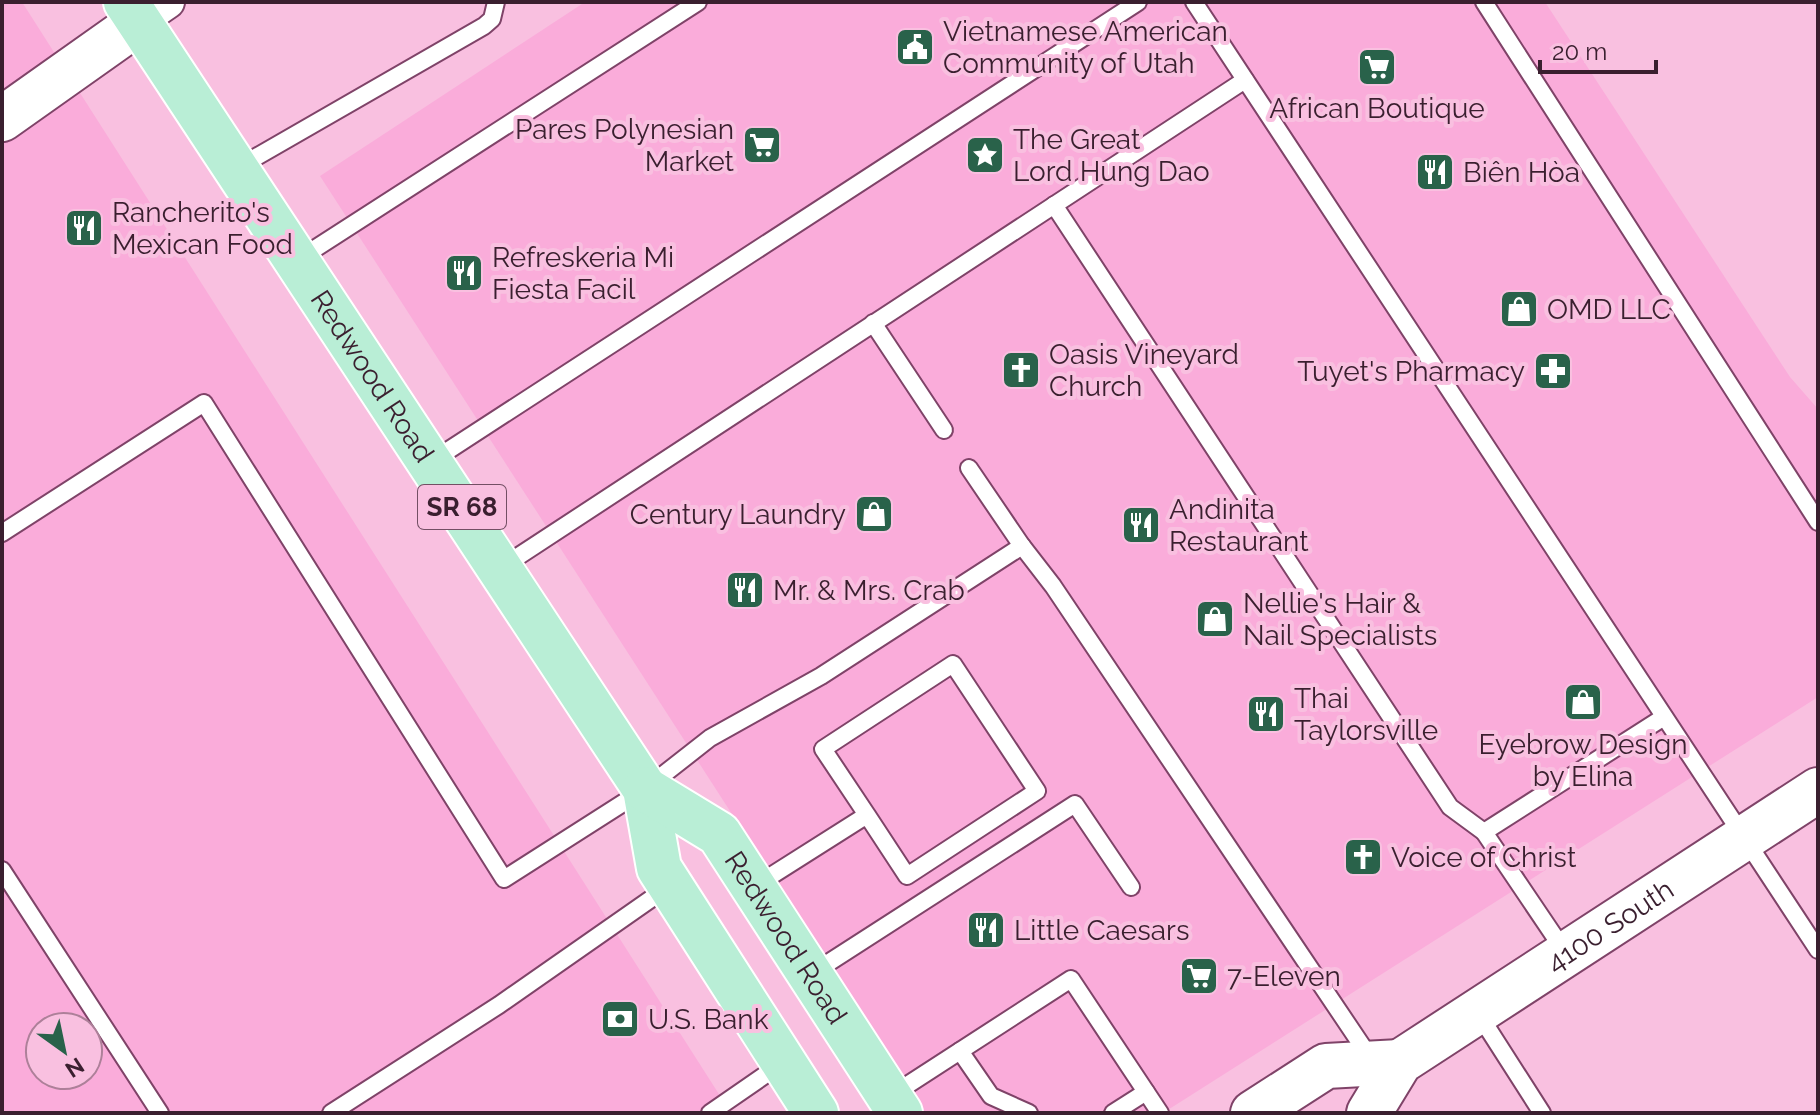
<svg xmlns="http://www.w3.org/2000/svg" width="1820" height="1115" font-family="Raleway,sans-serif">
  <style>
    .built { fill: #faacda; fill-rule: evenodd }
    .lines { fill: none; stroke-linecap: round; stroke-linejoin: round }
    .lane-casing { stroke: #7f4368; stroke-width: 20 }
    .street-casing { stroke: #7f4368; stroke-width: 36 }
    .secondary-casing { stroke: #7f4368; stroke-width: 48 }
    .primary-casing { stroke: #fff; stroke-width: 48 }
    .lane { stroke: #fff; stroke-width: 16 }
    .street { stroke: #fff; stroke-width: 32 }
    .secondary { stroke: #fff; stroke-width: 44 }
    .primary { stroke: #b9eed6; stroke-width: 44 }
    .labels { text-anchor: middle; stroke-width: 8; stroke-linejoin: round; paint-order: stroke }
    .shield { fill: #f9c0e0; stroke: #734f64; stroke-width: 2 }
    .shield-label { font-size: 26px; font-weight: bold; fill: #3a1f2f }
    .poi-label { font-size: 28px; fill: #3a1f2f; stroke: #f9c0e0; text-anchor: start }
    .street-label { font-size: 28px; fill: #3a1f2f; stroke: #f9c0e0 }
  </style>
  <rect width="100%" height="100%" fill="#f9c0e0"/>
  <g class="built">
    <path d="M2 2H22L731 1113H2ZM40 1027H88V1075H40Z"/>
    <polygon points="585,2 1545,2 1790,377 1818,409 1818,697 1163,1113 925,1113 320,176"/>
  </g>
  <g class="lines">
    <defs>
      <g id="lane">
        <polyline points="1194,2 1818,950"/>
        <polyline points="1484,2 1818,522"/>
        <polyline points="237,168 484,26 492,19 496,2"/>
        <polyline points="1054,205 1450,807 1484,832"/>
        <polyline points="299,259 698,2"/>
        <polyline points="873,323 944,430"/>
        <polyline points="432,461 1138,2"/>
        <polyline points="969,468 1022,546"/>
        <polyline points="2,533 204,403 504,879 645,789 710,738 821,676 1022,546 1053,586 1371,1059"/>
        <polyline points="502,567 1245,80"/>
        <polyline points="2,870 160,1113"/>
        <polyline points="755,886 867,815 907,876 1037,791 953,664 823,749 867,815"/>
        <polyline points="1565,952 1484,832 1664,717"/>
        <polyline points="811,974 1075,804 1131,887"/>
        <polyline points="1478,1013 1542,1113"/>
        <polyline points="960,1051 991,1096 1029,1113"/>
        <polyline points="892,1095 1071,979 1160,1113"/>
        <polyline points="331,1113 499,1005 668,887"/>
        <polyline points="710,1113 781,1064"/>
        <polyline points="1113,1113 1146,1092"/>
      </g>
      <polyline id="street" points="139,22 168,2"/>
      <g id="secondary">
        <polyline points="2,119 139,22"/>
        <polyline points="1253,1113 1326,1066 1400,1062"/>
        <path id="s1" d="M1369 1113 1400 1062 1818 790"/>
      </g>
      <g id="primary">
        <path id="s2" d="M126 2 645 789 659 868 816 1113"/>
        <path id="s3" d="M645 789 719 834 900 1113"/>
      </g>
    </defs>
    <use href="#lane" class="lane-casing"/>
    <use href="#street" class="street-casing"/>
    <use href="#secondary" class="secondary-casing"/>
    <use href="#primary" class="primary-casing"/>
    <use href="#lane" class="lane"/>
    <use href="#street" class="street"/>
    <use href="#secondary" class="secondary"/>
    <use href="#primary" class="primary"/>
  </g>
  <defs>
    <symbol id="civic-square" viewBox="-11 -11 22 22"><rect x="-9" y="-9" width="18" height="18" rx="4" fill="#29624a" stroke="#f9c0e0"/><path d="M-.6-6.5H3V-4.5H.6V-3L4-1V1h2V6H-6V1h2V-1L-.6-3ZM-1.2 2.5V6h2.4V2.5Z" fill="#fff"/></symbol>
    <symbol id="supermarket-square" viewBox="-11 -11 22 22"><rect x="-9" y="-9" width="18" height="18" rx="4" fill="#29624a" stroke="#f9c0e0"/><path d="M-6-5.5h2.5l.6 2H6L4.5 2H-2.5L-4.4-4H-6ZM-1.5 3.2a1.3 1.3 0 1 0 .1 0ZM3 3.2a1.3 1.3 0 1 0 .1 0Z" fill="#fff"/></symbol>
    <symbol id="sight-square" viewBox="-11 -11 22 22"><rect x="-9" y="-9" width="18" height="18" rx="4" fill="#29624a" stroke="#f9c0e0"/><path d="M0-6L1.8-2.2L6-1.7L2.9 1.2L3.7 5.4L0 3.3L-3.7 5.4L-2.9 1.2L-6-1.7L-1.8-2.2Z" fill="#fff"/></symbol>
    <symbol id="restaurant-square" viewBox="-11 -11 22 22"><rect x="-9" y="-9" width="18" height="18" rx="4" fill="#29624a" stroke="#f9c0e0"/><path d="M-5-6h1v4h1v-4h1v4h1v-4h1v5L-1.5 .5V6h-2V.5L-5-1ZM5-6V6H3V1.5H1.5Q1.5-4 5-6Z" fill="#fff"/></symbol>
    <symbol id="shop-square" viewBox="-11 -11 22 22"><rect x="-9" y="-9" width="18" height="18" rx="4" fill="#29624a" stroke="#f9c0e0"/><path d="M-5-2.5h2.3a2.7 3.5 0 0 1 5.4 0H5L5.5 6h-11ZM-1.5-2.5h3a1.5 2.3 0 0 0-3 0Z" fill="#fff"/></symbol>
    <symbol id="church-square" viewBox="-11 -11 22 22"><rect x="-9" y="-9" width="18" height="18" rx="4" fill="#29624a" stroke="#f9c0e0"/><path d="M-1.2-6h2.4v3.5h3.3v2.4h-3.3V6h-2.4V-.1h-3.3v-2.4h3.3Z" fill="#fff"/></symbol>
    <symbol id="pharmacy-square" viewBox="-11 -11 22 22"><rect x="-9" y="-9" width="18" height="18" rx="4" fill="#29624a" stroke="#f9c0e0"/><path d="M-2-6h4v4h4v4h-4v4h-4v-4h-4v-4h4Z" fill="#fff"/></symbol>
    <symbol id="bank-square" viewBox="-11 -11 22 22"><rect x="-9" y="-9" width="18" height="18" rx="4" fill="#29624a" stroke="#f9c0e0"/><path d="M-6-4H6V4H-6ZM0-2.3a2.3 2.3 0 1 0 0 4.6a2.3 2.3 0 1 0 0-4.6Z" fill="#fff"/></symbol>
  </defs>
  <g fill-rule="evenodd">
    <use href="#civic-square" x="893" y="25" width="44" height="44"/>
    <use href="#supermarket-square" x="1355" y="45" width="44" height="44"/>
    <use href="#supermarket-square" x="740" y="123" width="44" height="44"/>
    <use href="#sight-square" x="963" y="133" width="44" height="44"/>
    <use href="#restaurant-square" x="1413" y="150" width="44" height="44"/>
    <use href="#restaurant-square" x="62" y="206" width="44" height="44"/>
    <use href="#restaurant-square" x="442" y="251" width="44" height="44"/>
    <use href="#shop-square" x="1497" y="287" width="44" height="44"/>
    <use href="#church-square" x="999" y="348" width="44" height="44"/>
    <use href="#pharmacy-square" x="1531" y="349" width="44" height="44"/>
    <use href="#shop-square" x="852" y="492" width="44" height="44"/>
    <use href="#restaurant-square" x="1119" y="503" width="44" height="44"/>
    <use href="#restaurant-square" x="723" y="568" width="44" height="44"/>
    <use href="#shop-square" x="1193" y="597" width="44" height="44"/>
    <use href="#shop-square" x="1561" y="680" width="44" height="44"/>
    <use href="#restaurant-square" x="1244" y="692" width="44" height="44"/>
    <use href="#church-square" x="1341" y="835" width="44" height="44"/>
    <use href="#restaurant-square" x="964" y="908" width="44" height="44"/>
    <use href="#supermarket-square" x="1177" y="954" width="44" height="44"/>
    <use href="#bank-square" x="598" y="997" width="44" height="44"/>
  </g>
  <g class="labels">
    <rect class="shield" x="418" y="485" width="88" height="44" rx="6"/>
    <g class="shield-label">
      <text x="462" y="516">SR 68</text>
    </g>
    <g class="poi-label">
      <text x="943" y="41">Vietnamese American<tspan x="943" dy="32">Community of Utah</tspan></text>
      <text x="1377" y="118" text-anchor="middle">African Boutique</text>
      <text x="734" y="139" text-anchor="end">Pares Polynesian<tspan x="734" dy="32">Market</tspan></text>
      <text x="1013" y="149">The Great<tspan x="1013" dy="32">Lord Hung Dao</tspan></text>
      <text x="1463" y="182">Biên Hòa</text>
      <text x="112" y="222">Rancherito's<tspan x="112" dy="32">Mexican Food</tspan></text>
      <text x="492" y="267">Refreskeria Mi<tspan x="492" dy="32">Fiesta Facil</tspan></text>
      <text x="1547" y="319">OMD LLC</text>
      <text x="1049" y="364">Oasis Vineyard<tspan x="1049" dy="32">Church</tspan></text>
      <text x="1525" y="381" text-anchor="end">Tuyet's Pharmacy</text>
      <text x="1169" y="519">Andinita<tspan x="1169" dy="32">Restaurant</tspan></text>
      <text x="846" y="524" text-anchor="end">Century Laundry</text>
      <text x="773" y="600">Mr. &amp; Mrs. Crab</text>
      <text x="1243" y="613">Nellie's Hair &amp;<tspan x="1243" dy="32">Nail Specialists</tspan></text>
      <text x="1294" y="708">Thai<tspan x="1294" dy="32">Taylorsville</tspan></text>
      <text x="1583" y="754" text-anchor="middle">Eyebrow Design<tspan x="1583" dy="32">by Elina</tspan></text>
      <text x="1391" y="867">Voice of Christ</text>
      <text x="1014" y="940">Little Caesars</text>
      <text x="1227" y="986">7-Eleven</text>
      <text x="648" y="1029">U.S. Bank</text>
    </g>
    <g class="street-label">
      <text dy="10" stroke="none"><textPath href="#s2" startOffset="448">Redwood Road</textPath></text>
      <text dy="10" stroke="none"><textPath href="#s1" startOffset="310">4100 South</textPath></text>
      <text dy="10" stroke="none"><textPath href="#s3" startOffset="210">Redwood Road</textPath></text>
    </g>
  </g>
  <rect width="1820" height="1115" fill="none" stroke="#3a1f2f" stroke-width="8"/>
  <g transform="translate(64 1051) rotate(147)"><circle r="38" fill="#f9c0e0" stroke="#ad8099" stroke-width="2"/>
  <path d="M0-6L14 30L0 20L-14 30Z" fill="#29624a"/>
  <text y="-12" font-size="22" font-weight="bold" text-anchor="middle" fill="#3a1f2f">N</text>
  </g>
  <path d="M1540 60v12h116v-12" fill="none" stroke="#3a1f2f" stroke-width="4"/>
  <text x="1552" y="60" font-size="24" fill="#3a1f2f" stroke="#f9c0e0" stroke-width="6" paint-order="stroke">20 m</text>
</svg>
